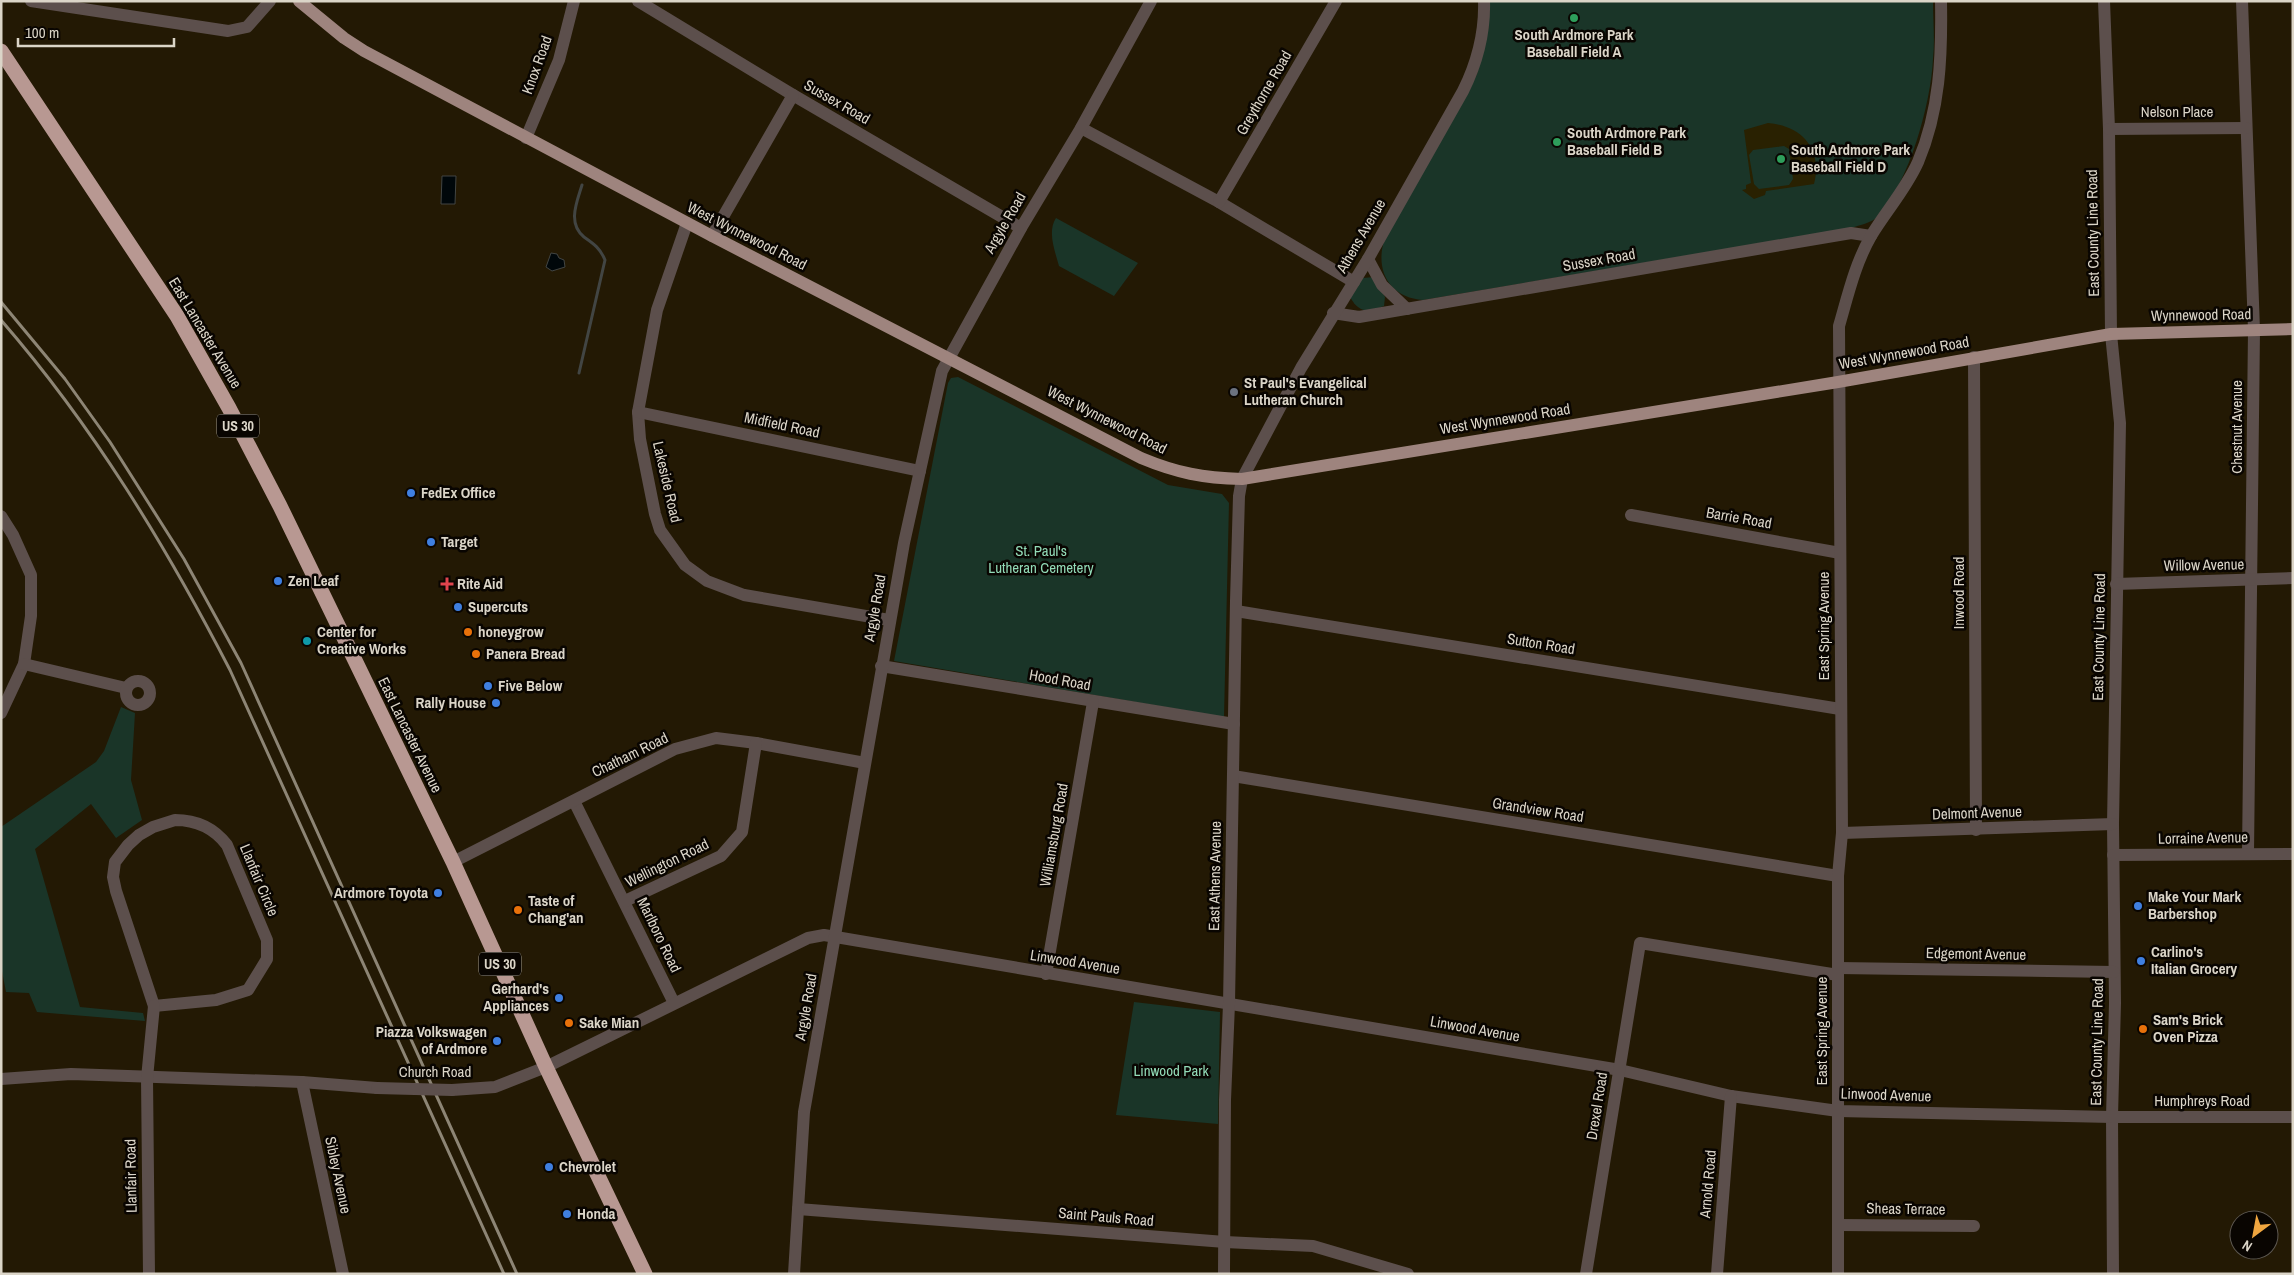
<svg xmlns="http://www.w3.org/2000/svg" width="2294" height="1275" font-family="'Archivo Narrow',sans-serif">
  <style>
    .green { fill: #1a3528 }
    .sand { fill: #292101; fill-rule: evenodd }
    .water { fill: #00070a; stroke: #424543 }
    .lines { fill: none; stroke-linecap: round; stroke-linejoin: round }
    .stream { stroke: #424543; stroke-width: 3 }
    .minor { stroke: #5c4f4c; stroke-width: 12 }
    .major { stroke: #9e847e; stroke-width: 12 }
    .highway { stroke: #b89892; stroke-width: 15 }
    .rail { stroke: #8d8575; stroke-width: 3 }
    .minor-bridge { stroke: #5c4f4c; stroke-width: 12 }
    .leisure-dot { fill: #2e9e5b; stroke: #090501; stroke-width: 2 }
    .worship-dot { fill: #6b7280; stroke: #090501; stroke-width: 2 }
    .shop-dot { fill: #3f7fe0; stroke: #090501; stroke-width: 2 }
    .health-dot { fill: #e0444e; stroke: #090501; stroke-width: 2 }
    .food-dot { fill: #e8710a; stroke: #090501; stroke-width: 2 }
    .culture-dot { fill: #0f9aa8; stroke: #090501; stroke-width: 2 }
    .labels { text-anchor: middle; stroke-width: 5; stroke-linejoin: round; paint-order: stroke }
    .shield { fill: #090501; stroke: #9c978c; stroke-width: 1 }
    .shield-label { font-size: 14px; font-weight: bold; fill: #dbd5c8 }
    .poi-label { font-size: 15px; font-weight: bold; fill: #dbd5c8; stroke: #090501; text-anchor: start }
    .street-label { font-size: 15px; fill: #dbd5c8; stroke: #090501 }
    .park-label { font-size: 15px; fill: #92dbb7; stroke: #090501 }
  </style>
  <rect width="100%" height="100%" fill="#231904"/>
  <g class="green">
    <path d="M1489 1H1933C1933 20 1935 40 1933 59 1931 103 1909 183 1878 216 1872 223 1860 225 1851 228L1423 300C1390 298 1375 271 1384 241L1477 74 1489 26Z"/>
    <path d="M1056 218 1138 263 1114 296 1059 266C1055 251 1047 232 1056 218Z"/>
    <path d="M1374 277 1385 297 1384 306C1368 313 1359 313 1350 297L1363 278Z"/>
    <polygon points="958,377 1168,485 1222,494 1229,503 1224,717 894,661 948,383 951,378"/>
    <polygon points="121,707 135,713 131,780 142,820 116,838 91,804 35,849 80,1007 143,1013 145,1021 37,1012 29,993 6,992 1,966 1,827 96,762 104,751"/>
    <polygon points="1134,1002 1220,1012 1218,1124 1116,1115"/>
  </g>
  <path class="sand" d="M1768 123C1802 126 1823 149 1814 184L1766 191 1765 195 1754 199 1742 190 1746 189V185L1751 183 1744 130ZM1784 146 1789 149 1793 179 1789 185 1759 189 1754 184 1749 155 1753 150Z"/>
  <g class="water">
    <polygon points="442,176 456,176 455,204 441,204"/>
    <polygon points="551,253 557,254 559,258 564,260 565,267 552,271 546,267"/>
  </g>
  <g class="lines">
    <path class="stream" d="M579 373 605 260C600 248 594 244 584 237 567 223 577 202 582 185"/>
    <g class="minor">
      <polyline points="31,1 228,31 247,27 270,1"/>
      <polyline points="638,1 793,95 1021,228"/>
      <polyline points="2104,1 2109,129 2111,334 2120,423 2113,824 2115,1003 2112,1117 2113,1274"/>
      <polyline points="2242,1 2254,330 2248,853"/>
      <polyline points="1081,128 1219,202 1354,282"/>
      <polyline points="2109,129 2246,128"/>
      <polyline points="526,138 559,60 574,1"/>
      <polyline points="1219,202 1336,1"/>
      <polyline points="687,223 657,310 638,412 640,439 655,514 660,530 685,565 707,581 744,595 889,620"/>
      <polyline points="712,236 793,95"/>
      <polyline points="1368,259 1382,285 1407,309"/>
      <polyline points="1333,313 1359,317 1851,233 1871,236"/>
      <polyline points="1974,357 1976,830"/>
      <polyline points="638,412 920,471"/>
      <polyline points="1631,515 1840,553"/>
      <polyline points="1,516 13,535 31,575 31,616 24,664 1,713"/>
      <polyline points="2116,584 2293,578"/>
      <polyline points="1236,611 1840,709"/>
      <polyline points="24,664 126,688"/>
      <polyline points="881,666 1234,724"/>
      <circle cx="138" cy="693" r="12"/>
      <polyline points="1233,776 1838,876"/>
      <polyline points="574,801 674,1003"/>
      <path d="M175 820C197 820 214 828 227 845L267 940V959L248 990 216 1000 154 1006 116 891 113 877 115 862 128 845 139 835 153 827Z"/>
      <polyline points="1842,833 2113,824"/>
      <polyline points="2113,855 2293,854"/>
      <polyline points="453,862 675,749 716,738 756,743 865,763"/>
      <polyline points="625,901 721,856 742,832 756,743"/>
      <polyline points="1838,968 2114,972"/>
      <polyline points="1046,974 1093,702"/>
      <polyline points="1,1079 71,1074 302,1082 377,1088"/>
      <polyline points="302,1082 343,1274"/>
      <polyline points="452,1090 495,1087 546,1067 808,938 824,935 1620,1070 1731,1096 1838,1111 2112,1117 2293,1117"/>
      <polyline points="798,1209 1225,1242 1313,1246 1408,1274"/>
      <polyline points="1839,1225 1974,1226"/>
      <polyline points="149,1274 147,1078 154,1006"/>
      <polyline points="794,1274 804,1112 904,543 942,371 1021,228 1081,128 1151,1"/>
      <path d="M1224 1274 1225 1100 1229 1004 1236 601 1239 496 1242 479 1301 368 1368 259 1463 91C1477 63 1485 32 1484 1"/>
      <polyline points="1586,1274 1640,943 1838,975"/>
      <polyline points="1717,1274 1731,1096"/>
      <path d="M1838 1274V876L1842 833 1839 326C1848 295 1855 264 1871 236 1886 211 1906 189 1918 162 1940 110 1942 57 1941 1"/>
    </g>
    <path class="major" d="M299 1 344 38 364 51 712 236 1141 458C1177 473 1203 478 1242 479L1838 382 2111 334 2293 329"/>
    <polyline class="highway" points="1,51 177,316 229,408 280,506 453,862 546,1067 645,1274"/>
    <g class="rail">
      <polyline points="1,302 65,379 110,442 184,559 241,663 517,1274"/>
      <path d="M1 320C93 426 166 546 230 670L504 1274"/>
    </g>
    <polyline class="minor-bridge" points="377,1088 452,1090"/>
  </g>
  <g class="leisure-dot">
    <circle cx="1574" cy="18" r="5"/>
    <circle cx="1557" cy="142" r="5"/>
    <circle cx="1781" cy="159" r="5"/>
  </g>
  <circle class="worship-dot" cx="1234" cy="392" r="5"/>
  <g class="shop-dot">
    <circle cx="411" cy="493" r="5"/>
    <circle cx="431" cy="542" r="5"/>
    <circle cx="278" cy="581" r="5"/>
    <circle cx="458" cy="607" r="5"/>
    <circle cx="488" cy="686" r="5"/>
    <circle cx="496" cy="703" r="5"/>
    <circle cx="438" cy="893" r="5"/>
    <circle cx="2138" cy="906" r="5"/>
    <circle cx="2141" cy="961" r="5"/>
    <circle cx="559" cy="998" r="5"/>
    <circle cx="497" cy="1041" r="5"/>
    <circle cx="549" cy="1167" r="5"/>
    <circle cx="567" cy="1214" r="5"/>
  </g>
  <path class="health-dot" d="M444.5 576.5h5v5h5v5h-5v5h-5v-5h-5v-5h5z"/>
  <g class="food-dot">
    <circle cx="468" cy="632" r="5"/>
    <circle cx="476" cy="654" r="5"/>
    <circle cx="518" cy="910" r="5"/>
    <circle cx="569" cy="1023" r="5"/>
    <circle cx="2143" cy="1029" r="5"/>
  </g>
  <circle class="culture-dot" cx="307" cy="641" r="5"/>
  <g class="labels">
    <g class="shield">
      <rect x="217" y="414.5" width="42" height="23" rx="4"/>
      <rect x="479" y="952.5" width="42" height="23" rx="4"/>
    </g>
    <g class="shield-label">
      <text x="238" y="431">US 30</text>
      <text x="500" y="969">US 30</text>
    </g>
    <g class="poi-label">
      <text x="1574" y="40" text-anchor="middle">South Ardmore Park<tspan x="1574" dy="17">Baseball Field A</tspan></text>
      <text x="1567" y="138">South Ardmore Park<tspan x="1567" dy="17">Baseball Field B</tspan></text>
      <text x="1791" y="155">South Ardmore Park<tspan x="1791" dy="17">Baseball Field D</tspan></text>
      <text x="1244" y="388">St Paul's Evangelical<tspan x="1244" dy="17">Lutheran Church</tspan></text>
      <text x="421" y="498">FedEx Office</text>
      <text x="441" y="547">Target</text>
      <text x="288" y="586">Zen Leaf</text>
      <text x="457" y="589">Rite Aid</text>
      <text x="468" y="612">Supercuts</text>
      <text x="317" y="637">Center for<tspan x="317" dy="17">Creative Works</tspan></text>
      <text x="478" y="637">honeygrow</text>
      <text x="486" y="659">Panera Bread</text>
      <text x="498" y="691">Five Below</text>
      <text x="486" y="708" text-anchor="end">Rally House</text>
      <text x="428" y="898" text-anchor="end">Ardmore Toyota</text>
      <text x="2148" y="902">Make Your Mark<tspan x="2148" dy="17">Barbershop</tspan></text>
      <text x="528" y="906">Taste of<tspan x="528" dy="17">Chang'an</tspan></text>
      <text x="2151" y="957">Carlino's<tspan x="2151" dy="17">Italian Grocery</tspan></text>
      <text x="549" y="994" text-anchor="end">Gerhard's<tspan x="549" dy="17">Appliances</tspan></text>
      <text x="2153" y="1025">Sam's Brick<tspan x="2153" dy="17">Oven Pizza</tspan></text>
      <text x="579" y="1028">Sake Mian</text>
      <text x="487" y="1037" text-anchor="end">Piazza Volkswagen<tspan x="487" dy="17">of Ardmore</tspan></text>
      <text x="559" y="1172">Chevrolet</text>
      <text x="577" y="1219">Honda</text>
    </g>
    <g class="street-label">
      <text transform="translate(537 65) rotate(-70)" y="5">Knox Road</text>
      <text transform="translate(1264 93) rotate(-60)" y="5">Greythorne Road</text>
      <text transform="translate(837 102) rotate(30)" y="5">Sussex Road</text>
      <text x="2177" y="117">Nelson Place</text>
      <text transform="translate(1005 223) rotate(-60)" y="5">Argyle Road</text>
      <text transform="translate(2093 233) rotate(-91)" y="5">East County Line Road</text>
      <text transform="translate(747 236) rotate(27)" y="5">West Wynnewood Road</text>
      <text transform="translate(1361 236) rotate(-60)" y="5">Athens Avenue</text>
      <text transform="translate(1599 260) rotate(-10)" y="5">Sussex Road</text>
      <text transform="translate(2201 315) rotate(-1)" y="5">Wynnewood Road</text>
      <text transform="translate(205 333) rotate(59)" y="5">East Lancaster Avenue</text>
      <text transform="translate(1904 353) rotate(-10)" y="5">West Wynnewood Road</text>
      <text transform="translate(1505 419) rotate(-9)" y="5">West Wynnewood Road</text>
      <text transform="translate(1107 420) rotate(27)" y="5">West Wynnewood Road</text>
      <text transform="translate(782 425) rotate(12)" y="5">Midfield Road</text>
      <text transform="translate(2237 427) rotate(-90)" y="5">Chestnut Avenue</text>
      <text transform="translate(667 482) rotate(77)" y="5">Lakeside Road</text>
      <text transform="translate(1739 518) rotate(10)" y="5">Barrie Road</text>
      <text transform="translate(2204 565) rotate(-1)" y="5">Willow Avenue</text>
      <text transform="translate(1959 593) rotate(-90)" y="5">Inwood Road</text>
      <text transform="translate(875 608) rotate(-80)" y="5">Argyle Road</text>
      <text transform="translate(1824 626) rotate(-90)" y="5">East Spring Avenue</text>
      <text transform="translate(2099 637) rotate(-89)" y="5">East County Line Road</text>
      <text transform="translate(1541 644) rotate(9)" y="5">Sutton Road</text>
      <text transform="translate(1060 680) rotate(10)" y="5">Hood Road</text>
      <text transform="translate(410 735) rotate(64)" y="5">East Lancaster Avenue</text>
      <text transform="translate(630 755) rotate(-26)" y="5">Chatham Road</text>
      <text transform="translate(1538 810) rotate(9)" y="5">Grandview Road</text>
      <text transform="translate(1977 813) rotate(-2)" y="5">Delmont Avenue</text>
      <text transform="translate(1054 835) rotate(-80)" y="5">Williamsburg Road</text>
      <text transform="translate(2203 838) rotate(-1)" y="5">Lorraine Avenue</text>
      <text transform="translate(667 863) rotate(-26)" y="5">Wellington Road</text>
      <text transform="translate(1215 876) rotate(-89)" y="5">East Athens Avenue</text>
      <text transform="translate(259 880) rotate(67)" y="5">Llanfair Circle</text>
      <text transform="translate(659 935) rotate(64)" y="5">Marlboro Road</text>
      <text transform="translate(1976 954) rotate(1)" y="5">Edgemont Avenue</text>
      <text transform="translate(1075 962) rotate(9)" y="5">Linwood Avenue</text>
      <text transform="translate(806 1007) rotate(-80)" y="5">Argyle Road</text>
      <text transform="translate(1475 1029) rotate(10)" y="5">Linwood Avenue</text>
      <text transform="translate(1822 1031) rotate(-90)" y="5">East Spring Avenue</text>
      <text transform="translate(2097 1042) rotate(-89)" y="5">East County Line Road</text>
      <text x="435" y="1077">Church Road</text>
      <text transform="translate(1886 1095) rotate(2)" y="5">Linwood Avenue</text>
      <text x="2202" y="1106">Humphreys Road</text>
      <text transform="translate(1597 1106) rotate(-81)" y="5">Drexel Road</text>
      <text transform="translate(338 1175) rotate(78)" y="5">Sibley Avenue</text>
      <text transform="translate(131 1176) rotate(-91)" y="5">Llanfair Road</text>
      <text transform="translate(1708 1184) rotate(-85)" y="5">Arnold Road</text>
      <text transform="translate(1906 1209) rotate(1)" y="5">Sheas Terrace</text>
      <text transform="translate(1106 1217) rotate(5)" y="5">Saint Pauls Road</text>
    </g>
    <g class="park-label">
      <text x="1041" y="556">St. Paul's<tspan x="1041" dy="17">Lutheran Cemetery</tspan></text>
      <text x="1171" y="1076">Linwood Park</text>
    </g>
  </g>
  <rect width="2294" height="1275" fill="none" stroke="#dbd5c8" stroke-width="5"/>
  <g transform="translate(2254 1235) rotate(212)"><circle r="24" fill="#090501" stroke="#5d5851"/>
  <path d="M0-4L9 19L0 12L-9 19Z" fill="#f0a63f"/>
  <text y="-8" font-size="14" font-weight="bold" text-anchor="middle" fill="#dbd5c8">N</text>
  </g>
  <path d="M18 38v8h156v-8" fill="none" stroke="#dbd5c8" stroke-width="2.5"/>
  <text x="25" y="38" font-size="15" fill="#dbd5c8" stroke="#090501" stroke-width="4" paint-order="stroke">100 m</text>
</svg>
